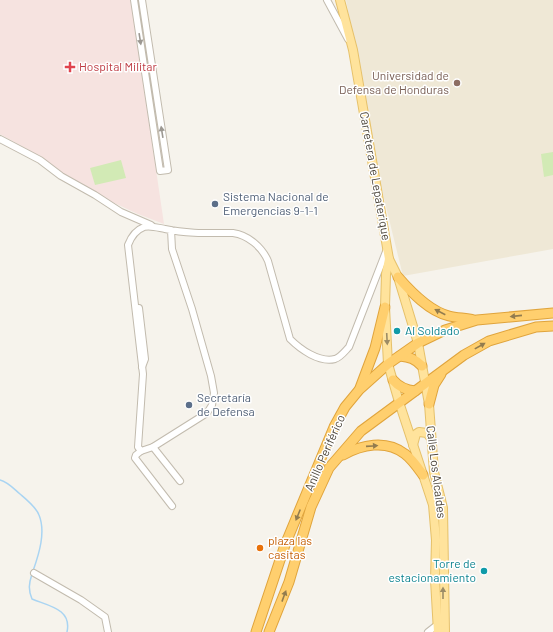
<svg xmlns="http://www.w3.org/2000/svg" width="553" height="632" font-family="Barlow,sans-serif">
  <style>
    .education { fill: #efe8d6 }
    .medical { fill: #f6e3e0 }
    .green { fill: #d2eab5 }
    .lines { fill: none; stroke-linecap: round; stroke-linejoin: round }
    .stream { stroke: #a9d4f2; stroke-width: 1.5 }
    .minor-casing { stroke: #c2bbae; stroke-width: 8 }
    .major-casing { stroke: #e6c16a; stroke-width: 10 }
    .highway-casing { stroke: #e0a43c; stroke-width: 11 }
    .minor { stroke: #fff; stroke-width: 6 }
    .major { stroke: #ffe39c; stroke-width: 8 }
    .highway { stroke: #ffcf6e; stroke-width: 9 }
    .oneway { fill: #9c9892 }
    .oneway2 { fill: #937c4e }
    .oneway3 { fill: #9c8c66 }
    .health-dot { fill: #e0444e; stroke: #fff; stroke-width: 1.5 }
    .education-dot { fill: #8d6e63; stroke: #fff; stroke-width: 1.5 }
    .service-dot { fill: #5c6f8a; stroke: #fff; stroke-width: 1.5 }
    .culture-dot { fill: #0f9aa8; stroke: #fff; stroke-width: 1.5 }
    .food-dot { fill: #e8710a; stroke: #fff; stroke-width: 1.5 }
    .labels { text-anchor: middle; stroke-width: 3; stroke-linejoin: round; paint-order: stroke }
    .health-label { font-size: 12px; fill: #be3a42; stroke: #fff; text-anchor: start }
    .education-label { font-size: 12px; fill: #785e54; stroke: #fff; text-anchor: end }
    .street-label { font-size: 12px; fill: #4b4439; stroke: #fff }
    .service-label { font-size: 12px; fill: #4e5e75; stroke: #fff; text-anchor: start }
    .culture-label { font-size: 12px; fill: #0d838f; stroke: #fff; text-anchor: start }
    .food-label { font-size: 12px; fill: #c56008; stroke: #fff; text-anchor: start }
  </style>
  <rect width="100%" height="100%" fill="#f6f3ec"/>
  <polygon class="education" points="346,0 553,0 553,249 403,276 376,166"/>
  <polygon class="medical" points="0,0 131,0 164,224 138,214 110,201 62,173 41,157 0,134"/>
  <g class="green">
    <polygon points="553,152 553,175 544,177 541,154"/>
    <polygon points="121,160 126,178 95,185 90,168"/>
  </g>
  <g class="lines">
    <g class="stream">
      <path d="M0 480C8 482 14 489 20 494 27 500 36 507 39 515 46 532 39 554 33 571"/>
      <path d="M32 574C29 583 28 590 32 599 49 606 72 609 67 632"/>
    </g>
    <defs>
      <g id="minor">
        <polyline points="134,0 160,171 168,170 142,0"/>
        <polyline points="327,0 348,39"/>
        <polyline points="0,139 40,160 61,176 95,195 121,212 151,225"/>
        <path d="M171 230 172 249 192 309 211 376 214 393 212 405 207 413 153 447 141 451 138 447 143 374 128 245C131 237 136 230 144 227 150 225 159 228 165 229 188 234 210 233 233 233 248 235 262 247 268 261L290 339C300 349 319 363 335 359 341 357 345 351 349 347L387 249"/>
        <polyline points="139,308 145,359 142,367"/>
        <polyline points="153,447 180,481"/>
        <polyline points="141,451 136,455 135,458 172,506"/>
        <polyline points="34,573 81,600 105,617 108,632"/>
        <polyline points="428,632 437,625"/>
      </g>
      <g id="major">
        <polyline points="340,0 353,50 389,259 398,277 418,343 429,404 434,472 443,508 445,632"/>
        <polyline points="389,259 386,274 385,307 388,364 399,402 433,505 436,540 435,580 438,632"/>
        <polyline points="413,445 416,434 419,432 427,433 430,437"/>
      </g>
      <g id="highway">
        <path d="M398 277C411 292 429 311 449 316 457 318 466 318 474 320"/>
        <path d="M400 356C410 357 415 359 422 366"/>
        <path d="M393 380C399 387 405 390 415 391"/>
        <polyline points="360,388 375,348 385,307"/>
        <polyline points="429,404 434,385 441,374"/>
        <path d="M343 455C361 445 386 439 405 454 412 459 418 468 423 475"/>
        <polyline points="256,632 285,545 334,427 345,407 359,390 388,364 418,343 445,330 477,320 553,313"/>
        <polyline points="269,632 289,582 311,507 329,468 361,431 464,355 489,341 536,327 553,326"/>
      </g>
    </defs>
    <use href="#minor" class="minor-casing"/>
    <use href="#major" class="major-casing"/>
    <use href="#highway" class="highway-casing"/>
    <use href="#minor" class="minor"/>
    <use href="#major" class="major"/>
    <use href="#highway" class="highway"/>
  </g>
  <defs><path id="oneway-solid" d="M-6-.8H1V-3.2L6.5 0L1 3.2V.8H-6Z"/></defs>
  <g class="oneway">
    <use href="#oneway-solid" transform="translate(140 39) rotate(81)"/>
    <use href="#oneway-solid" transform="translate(162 132) rotate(-99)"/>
  </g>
  <g class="oneway2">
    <use href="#oneway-solid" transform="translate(440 312) rotate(-153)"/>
    <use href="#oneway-solid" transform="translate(516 316) rotate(174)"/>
    <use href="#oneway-solid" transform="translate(480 346) rotate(-29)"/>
    <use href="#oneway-solid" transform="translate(372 446) rotate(-4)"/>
    <use href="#oneway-solid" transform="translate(298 515) rotate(112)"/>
    <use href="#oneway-solid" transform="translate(284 596) rotate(-70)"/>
  </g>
  <g class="oneway3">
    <use href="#oneway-solid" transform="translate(387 339) rotate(87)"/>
    <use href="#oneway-solid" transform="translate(443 593) rotate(-90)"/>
  </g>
  <path class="health-dot" d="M68 61h4v4h4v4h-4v4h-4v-4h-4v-4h4z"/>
  <circle class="education-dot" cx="457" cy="83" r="4"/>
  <g class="service-dot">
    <circle cx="215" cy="204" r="4"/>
    <circle cx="189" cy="405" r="4"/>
  </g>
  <g class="culture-dot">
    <circle cx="397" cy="331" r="4"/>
    <circle cx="484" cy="571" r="4"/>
  </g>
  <circle class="food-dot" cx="260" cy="548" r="4"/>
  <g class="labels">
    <g class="health-label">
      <text x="79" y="71">Hospital Militar</text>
    </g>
    <g class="education-label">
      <text x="449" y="80">Universidad de<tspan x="449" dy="14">Defensa de Honduras</tspan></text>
    </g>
    <g class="street-label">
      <text transform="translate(375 176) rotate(80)" y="4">Carretera de Lepaterique</text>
      <text transform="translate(325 453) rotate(-66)" y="4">Anillo Periférico</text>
      <text transform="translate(436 472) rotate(83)" y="4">Calle Los Alcaldes</text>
    </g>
    <g class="service-label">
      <text x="223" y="201">Sistema Nacional de<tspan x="223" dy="14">Emergencias 9-1-1</tspan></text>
      <text x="197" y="402">Secretaría<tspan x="197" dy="14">de Defensa</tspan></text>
    </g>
    <g class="culture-label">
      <text x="405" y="335">Al Soldado</text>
      <text x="476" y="568" text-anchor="end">Torre de<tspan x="476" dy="14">estacionamiento</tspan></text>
    </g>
    <g class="food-label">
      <text x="268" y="545">plaza las<tspan x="268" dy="14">casitas</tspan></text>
    </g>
  </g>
</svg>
